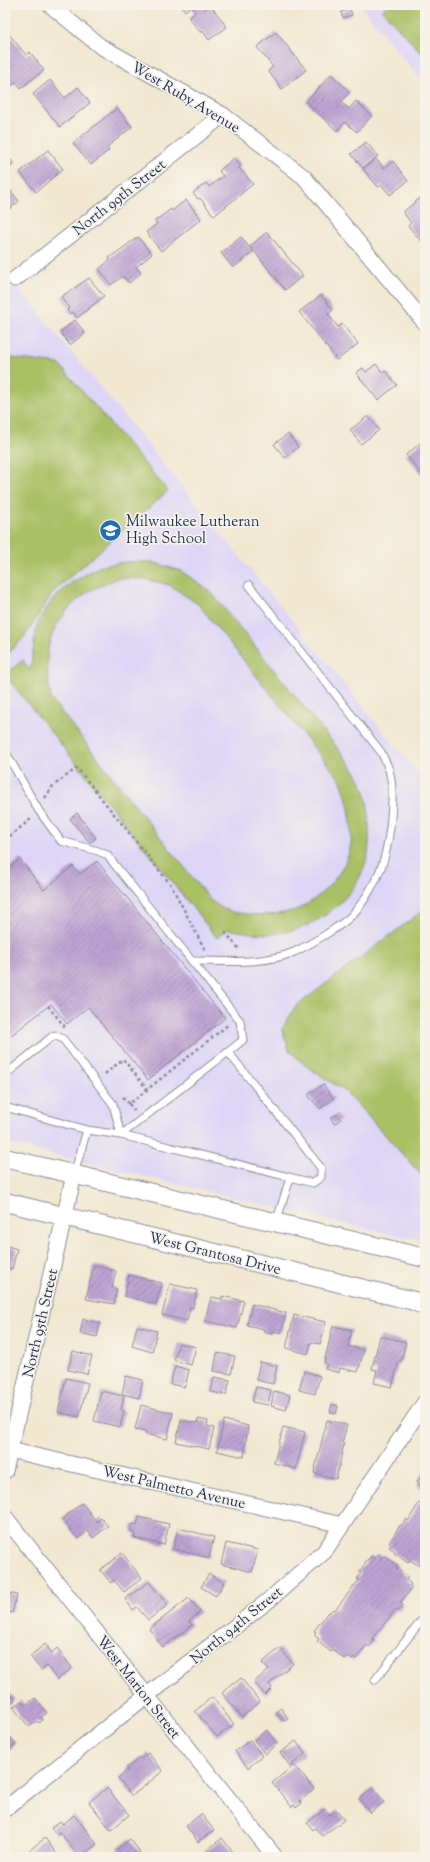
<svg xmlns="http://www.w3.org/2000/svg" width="430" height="1862" font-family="'Sorts Mill Goudy',serif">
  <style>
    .built { fill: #ddd5f6 }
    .park { fill: #aac065; stroke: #627862; fill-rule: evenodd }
    .building { fill: url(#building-hatch) }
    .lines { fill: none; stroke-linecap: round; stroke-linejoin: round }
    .service-casing { stroke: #868c98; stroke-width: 9 }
    .minor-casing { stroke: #868c98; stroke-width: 17 }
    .tertiary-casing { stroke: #868c98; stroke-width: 20 }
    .path { stroke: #868c98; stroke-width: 2.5; stroke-dasharray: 3 3; stroke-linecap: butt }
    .service { stroke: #fff; stroke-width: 7 }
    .minor { stroke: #fff; stroke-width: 15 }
    .tertiary { stroke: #fff; stroke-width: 18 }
    .labels { text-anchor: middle; stroke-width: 3.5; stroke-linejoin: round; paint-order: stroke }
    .street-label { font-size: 15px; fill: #1b2f5e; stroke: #f7f3e8 }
    .poi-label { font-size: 15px; fill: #1b2f5e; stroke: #f7f3e8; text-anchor: start }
  </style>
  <defs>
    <pattern id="building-hatch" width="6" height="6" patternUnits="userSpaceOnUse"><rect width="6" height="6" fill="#bda2d3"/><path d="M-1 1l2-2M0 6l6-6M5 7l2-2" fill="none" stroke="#9984ae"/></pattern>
  </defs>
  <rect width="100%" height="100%" fill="#f7f3e8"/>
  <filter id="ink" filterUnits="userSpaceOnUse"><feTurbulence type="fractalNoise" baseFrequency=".025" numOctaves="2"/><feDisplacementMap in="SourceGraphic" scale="8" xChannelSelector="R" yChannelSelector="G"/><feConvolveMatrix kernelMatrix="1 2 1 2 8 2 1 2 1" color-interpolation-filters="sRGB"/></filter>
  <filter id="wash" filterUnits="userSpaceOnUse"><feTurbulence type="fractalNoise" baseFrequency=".012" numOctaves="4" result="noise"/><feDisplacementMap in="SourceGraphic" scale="16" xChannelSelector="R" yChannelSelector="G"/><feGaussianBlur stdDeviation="0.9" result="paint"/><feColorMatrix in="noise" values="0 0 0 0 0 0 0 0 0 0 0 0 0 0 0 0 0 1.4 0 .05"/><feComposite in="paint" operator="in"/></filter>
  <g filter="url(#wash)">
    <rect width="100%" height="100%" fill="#f2e8d2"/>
    <g class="built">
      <polygon points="360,5 425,5 425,86"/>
      <polygon points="5,271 425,782 425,1239 408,1238 318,1218 5,1143"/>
    </g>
    <g class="park">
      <polygon points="388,5 425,5 425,57 382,10"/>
      <polygon points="5,358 12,358 59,364 168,491 54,591 24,637 5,657"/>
      <path d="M126 562H152L181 571 210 591 347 760C351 766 357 773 360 780 367 793 369 810 369 824 369 835 370 847 367 858 358 895 322 925 286 932 266 936 248 933 228 929L217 938 5 675 23 660 30 671 37 624 52 600 71 583 100 566ZM118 578 144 579 170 585 199 605 341 781C348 799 353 822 351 843 348 870 322 898 298 909 282 915 263 916 247 914 241 913 234 913 229 911 222 909 216 904 210 900L51 699C49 683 46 666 48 650 51 626 72 600 93 589 101 585 110 582 118 578Z"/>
      <polygon points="425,909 425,1179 345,1091 306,1066 289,1050 282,1029 295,1007"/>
    </g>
    <g id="blocks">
      <g class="building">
        <polygon points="181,5 202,5 204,9 210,5 227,27 209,40 203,31 201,33 189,18 195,12 191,6 185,11"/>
        <polygon points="350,9 352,15 343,18 341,12"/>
        <polygon points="276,32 306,70 282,89 268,71 273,67 257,47"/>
        <polygon points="8,33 26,55 30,52 44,70 21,88 16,82 10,87 5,82 5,74 8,71 5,68 5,35"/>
        <polygon points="331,74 350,92 341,102 349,109 356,101 372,116 357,132 345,122 337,131 306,102"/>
        <polygon points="50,80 65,98 78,87 90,103 60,127 33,94"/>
        <polygon points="117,108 132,127 107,147 109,150 91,165 73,143"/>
        <polygon points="366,142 378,156 363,168 351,154"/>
        <polygon points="48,150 63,169 36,192 20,172"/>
        <polygon points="5,153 14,164 5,171"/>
        <polygon points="234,158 241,166 239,168 253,184 214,216 200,198 198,199 193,193 206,183 209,187 223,176 219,171"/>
        <polygon points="376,159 384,168 393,161 408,181 390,195 382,185 378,187 363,169"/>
        <polygon points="5,184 19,201 5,213"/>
        <polygon points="420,198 425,204 425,240 422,242 408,226 411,223 403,212"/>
        <polygon points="186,200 201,219 161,251 146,232 157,224 155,221 171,209 172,211"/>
        <polygon points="267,232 303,276 285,290 250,246"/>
        <polygon points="138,237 152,254 136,267 141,273 129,283 123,276 111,285 99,269 110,260 109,258"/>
        <polygon points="241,237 253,252 233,268 221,253"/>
        <polygon points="89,278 104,296 77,318 73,312 70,314 67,310 69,308 61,297"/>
        <polygon points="321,295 333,310 328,314 338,327 342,324 358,344 337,360 299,312"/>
        <polygon points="75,320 85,333 70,345 60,332"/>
        <polygon points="376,364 383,373 386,371 397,385 378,400 356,373 363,368 366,372"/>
        <polygon points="368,416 379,430 361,444 350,430"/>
        <polygon points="288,434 298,447 285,458 274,444"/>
        <polygon points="424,440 425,441 425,475 423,476 406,455"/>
        <polygon points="77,813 96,838 90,843 70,819"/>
        <polygon points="20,859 44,890 73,866 80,874 97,861 225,1018 148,1080 88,1007 67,1024 51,1004 5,1040 5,871"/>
        <polygon points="323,1084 334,1099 320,1109 308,1095"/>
        <polygon points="337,1114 341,1119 334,1124 331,1118"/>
        <polygon points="5,1245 17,1249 12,1269 9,1268 6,1282"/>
        <polygon points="94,1265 116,1271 112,1287 117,1289 114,1304 86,1299"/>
        <polygon points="129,1275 162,1283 156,1304 124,1296"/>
        <polygon points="170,1284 197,1290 193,1308 190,1307 187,1321 162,1315"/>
        <polygon points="222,1296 244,1301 237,1328 205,1321 211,1297 222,1299"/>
        <polygon points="252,1304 286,1313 281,1333 272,1331 271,1334 263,1332 264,1329 247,1325"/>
        <polygon points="294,1315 326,1322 320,1344 311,1342 308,1354 286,1348"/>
        <polygon points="83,1319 100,1323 97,1337 80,1333"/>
        <polygon points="137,1326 157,1331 152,1352 132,1346"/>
        <polygon points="333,1326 352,1330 348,1346 364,1350 358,1372 340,1368 339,1373 325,1369 327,1364 324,1363"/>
        <polygon points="380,1336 406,1342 401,1362 399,1361 392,1387 374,1383 377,1370 372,1369"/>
        <polygon points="179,1343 196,1347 191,1365 174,1360"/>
        <polygon points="73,1351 92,1356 87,1374 68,1370"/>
        <polygon points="217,1353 235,1356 231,1374 214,1371"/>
        <polygon points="260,1362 277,1366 273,1384 256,1380"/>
        <polygon points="175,1366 189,1370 185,1387 170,1384"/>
        <polygon points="304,1371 320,1376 315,1394 299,1390"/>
        <polygon points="126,1376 143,1380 139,1398 122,1394"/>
        <polygon points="214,1377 230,1380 226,1395 211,1392"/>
        <polygon points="66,1378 88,1383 79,1417 58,1412"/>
        <polygon points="256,1387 271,1390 268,1405 252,1402"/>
        <polygon points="101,1391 124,1396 121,1410 124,1411 120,1427 94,1421"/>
        <polygon points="274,1391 290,1395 286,1410 271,1406"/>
        <polygon points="332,1404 338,1406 336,1414 330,1412"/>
        <polygon points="141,1405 173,1413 167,1439 145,1434 145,1431 135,1429"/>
        <polygon points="198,1419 208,1421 207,1426 214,1428 209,1449 176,1442 181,1420 197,1423"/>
        <polygon points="224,1420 248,1426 244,1457 217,1451"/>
        <polygon points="327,1420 347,1425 342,1443 344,1444 336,1479 314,1473"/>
        <polygon points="283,1427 305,1432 296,1469 274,1463"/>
        <polygon points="425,1469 425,1495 421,1492 423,1490 417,1486 419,1483 417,1482"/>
        <polygon points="82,1503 97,1522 101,1518 108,1526 93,1538 88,1531 78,1539 62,1519"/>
        <polygon points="419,1503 425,1506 425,1566 423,1568 410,1560 408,1563 394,1553 395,1551 389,1547 391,1545 389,1543 400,1525 401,1526 406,1519 408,1521"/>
        <polygon points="139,1517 169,1524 164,1545 134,1538 135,1533 131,1532 133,1524 137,1525"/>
        <polygon points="178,1528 214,1537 209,1558 173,1549"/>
        <polygon points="226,1543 258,1550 252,1572 221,1564"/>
        <polygon points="122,1553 142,1578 124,1592 114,1580 111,1583 100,1570"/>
        <polygon points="378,1554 383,1558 384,1555 398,1566 396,1568 408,1577 406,1580 411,1584 410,1586 412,1588 400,1603 403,1605 398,1611 396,1609 372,1639 374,1641 369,1647 367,1645 356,1659 354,1657 352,1660 347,1656 344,1659 333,1650 331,1652 317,1641 319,1639 314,1635 316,1632 314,1631 328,1612 329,1613 333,1609 335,1610 359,1580 357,1579 361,1573 359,1572 371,1556 374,1558"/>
        <polygon points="209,1574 224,1583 216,1596 201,1587"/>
        <polygon points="149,1582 168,1605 148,1620 137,1607 133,1610 125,1599"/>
        <polygon points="5,1592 17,1595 12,1613 5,1611"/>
        <polygon points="189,1598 200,1612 189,1621 192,1625 163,1647 149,1629"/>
        <polygon points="45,1644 52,1653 57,1648 72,1668 57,1680 47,1666 41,1670 30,1656"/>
        <polygon points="280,1648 293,1664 269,1684 272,1688 265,1695 254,1682 269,1670 262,1663"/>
        <polygon points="241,1678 260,1702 242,1717 222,1693 233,1682 234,1684"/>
        <polygon points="5,1687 15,1700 5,1708"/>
        <polygon points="212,1697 234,1724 217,1737 195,1711"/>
        <polygon points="35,1698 47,1713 41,1717 43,1720 39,1723 37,1721 29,1727 13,1707 21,1701 25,1705"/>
        <polygon points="281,1708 288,1718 283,1721 276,1712"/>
        <polygon points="267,1730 277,1744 265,1754 254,1740"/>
        <polygon points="5,1731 16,1744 5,1754"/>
        <polygon points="250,1740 262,1756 248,1768 235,1751"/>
        <polygon points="296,1741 305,1754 290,1766 280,1753"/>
        <polygon points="148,1753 163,1771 132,1796 118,1778 128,1770 126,1768 141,1757 142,1758"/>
        <polygon points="294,1765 314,1789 300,1801 302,1803 296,1808 294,1805 292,1807 272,1783"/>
        <polygon points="107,1788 129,1815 111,1830 89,1802"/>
        <polygon points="373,1788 384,1802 370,1813 359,1799"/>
        <polygon points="325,1809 330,1815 337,1810 344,1820 322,1836 315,1828 313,1830 307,1823"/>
        <polygon points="201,1814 214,1830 198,1842 186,1826"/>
        <polygon points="74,1815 97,1844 80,1857 59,1832 56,1834 51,1828 60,1821 63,1824"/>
        <polygon points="45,1838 59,1857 30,1857 26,1853"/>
        <polygon points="222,1838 237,1857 209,1857 205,1852"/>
        <polygon points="130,1839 140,1852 134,1857 123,1857 117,1849"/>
      </g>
    </g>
  </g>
  <g filter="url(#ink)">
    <use href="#blocks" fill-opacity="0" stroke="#868c98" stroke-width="1"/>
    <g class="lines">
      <defs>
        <g id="service">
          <polyline points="5,751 39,811 61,841 98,851 107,855 240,1021 243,1040 228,1052"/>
          <path d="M192 961C225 961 263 965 294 952 309 945 340 927 351 916 364 903 379 877 384 859 390 837 395 796 390 774 389 767 384 759 381 752L249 585"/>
          <polyline points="5,1075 54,1035 63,1039 113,1104 121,1135"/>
          <polyline points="5,1107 87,1130 121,1135 313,1183 321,1177 321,1168 228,1052 121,1135"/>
          <polyline points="74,1174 87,1130"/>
          <polyline points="276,1223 290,1178"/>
          <polyline points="375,1680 425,1616"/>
        </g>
        <g id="minor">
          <polyline points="50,5 100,46 223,115 304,177 425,323"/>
          <polyline points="15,279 223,115"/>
          <polyline points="5,1449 342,1525"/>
          <polyline points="5,1471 74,1175"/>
          <polyline points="5,1517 275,1857"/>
          <polyline points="5,1809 146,1696 269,1600 324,1552 425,1402"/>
        </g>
        <g id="tertiary">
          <polyline points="5,1158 425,1258"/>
          <polyline points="5,1202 414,1301 425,1306"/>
        </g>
      </defs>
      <use href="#service" class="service-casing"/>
      <use href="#minor" class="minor-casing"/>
      <use href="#tertiary" class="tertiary-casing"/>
      <g class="path">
        <polyline points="45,798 53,786 77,768 171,885 205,950"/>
        <polyline points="5,840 31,819"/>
        <polyline points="225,932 240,950"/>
        <polyline points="48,1006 65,1027"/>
        <polyline points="105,1074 123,1059 147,1089"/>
        <polyline points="123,1097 129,1104 229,1024"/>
        <polyline points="129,1104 135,1111"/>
      </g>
      <use href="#service" class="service"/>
      <use href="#minor" class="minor"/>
      <use href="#tertiary" class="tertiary"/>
    </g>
  </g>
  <defs>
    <symbol id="school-disc" viewBox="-11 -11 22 22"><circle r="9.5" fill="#1f6fb2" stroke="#f7f3e8"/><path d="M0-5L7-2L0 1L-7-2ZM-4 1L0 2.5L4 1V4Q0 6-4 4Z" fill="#fff"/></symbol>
  </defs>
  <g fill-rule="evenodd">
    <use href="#school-disc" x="98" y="518" width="25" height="25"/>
  </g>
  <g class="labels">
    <g class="street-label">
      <text transform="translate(186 97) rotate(31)" y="5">West Ruby Avenue</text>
      <text transform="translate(119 197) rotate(-38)" y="5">North 99th Street</text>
      <text transform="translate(215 1253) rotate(14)" y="5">West Grantosa Drive</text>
      <text transform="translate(40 1323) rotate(-77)" y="5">North 95th Street</text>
      <text transform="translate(174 1487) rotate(13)" y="5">West Palmetto Avenue</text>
      <text transform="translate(236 1625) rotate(-39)" y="5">North 94th Street</text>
      <text transform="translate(139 1687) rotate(52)" y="5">West Marion Street</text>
    </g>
    <g class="poi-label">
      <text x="126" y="526">Milwaukee Lutheran<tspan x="126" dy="17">High School</tspan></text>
    </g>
  </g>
  <rect width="430" height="1862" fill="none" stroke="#f7f3e8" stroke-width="20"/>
</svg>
